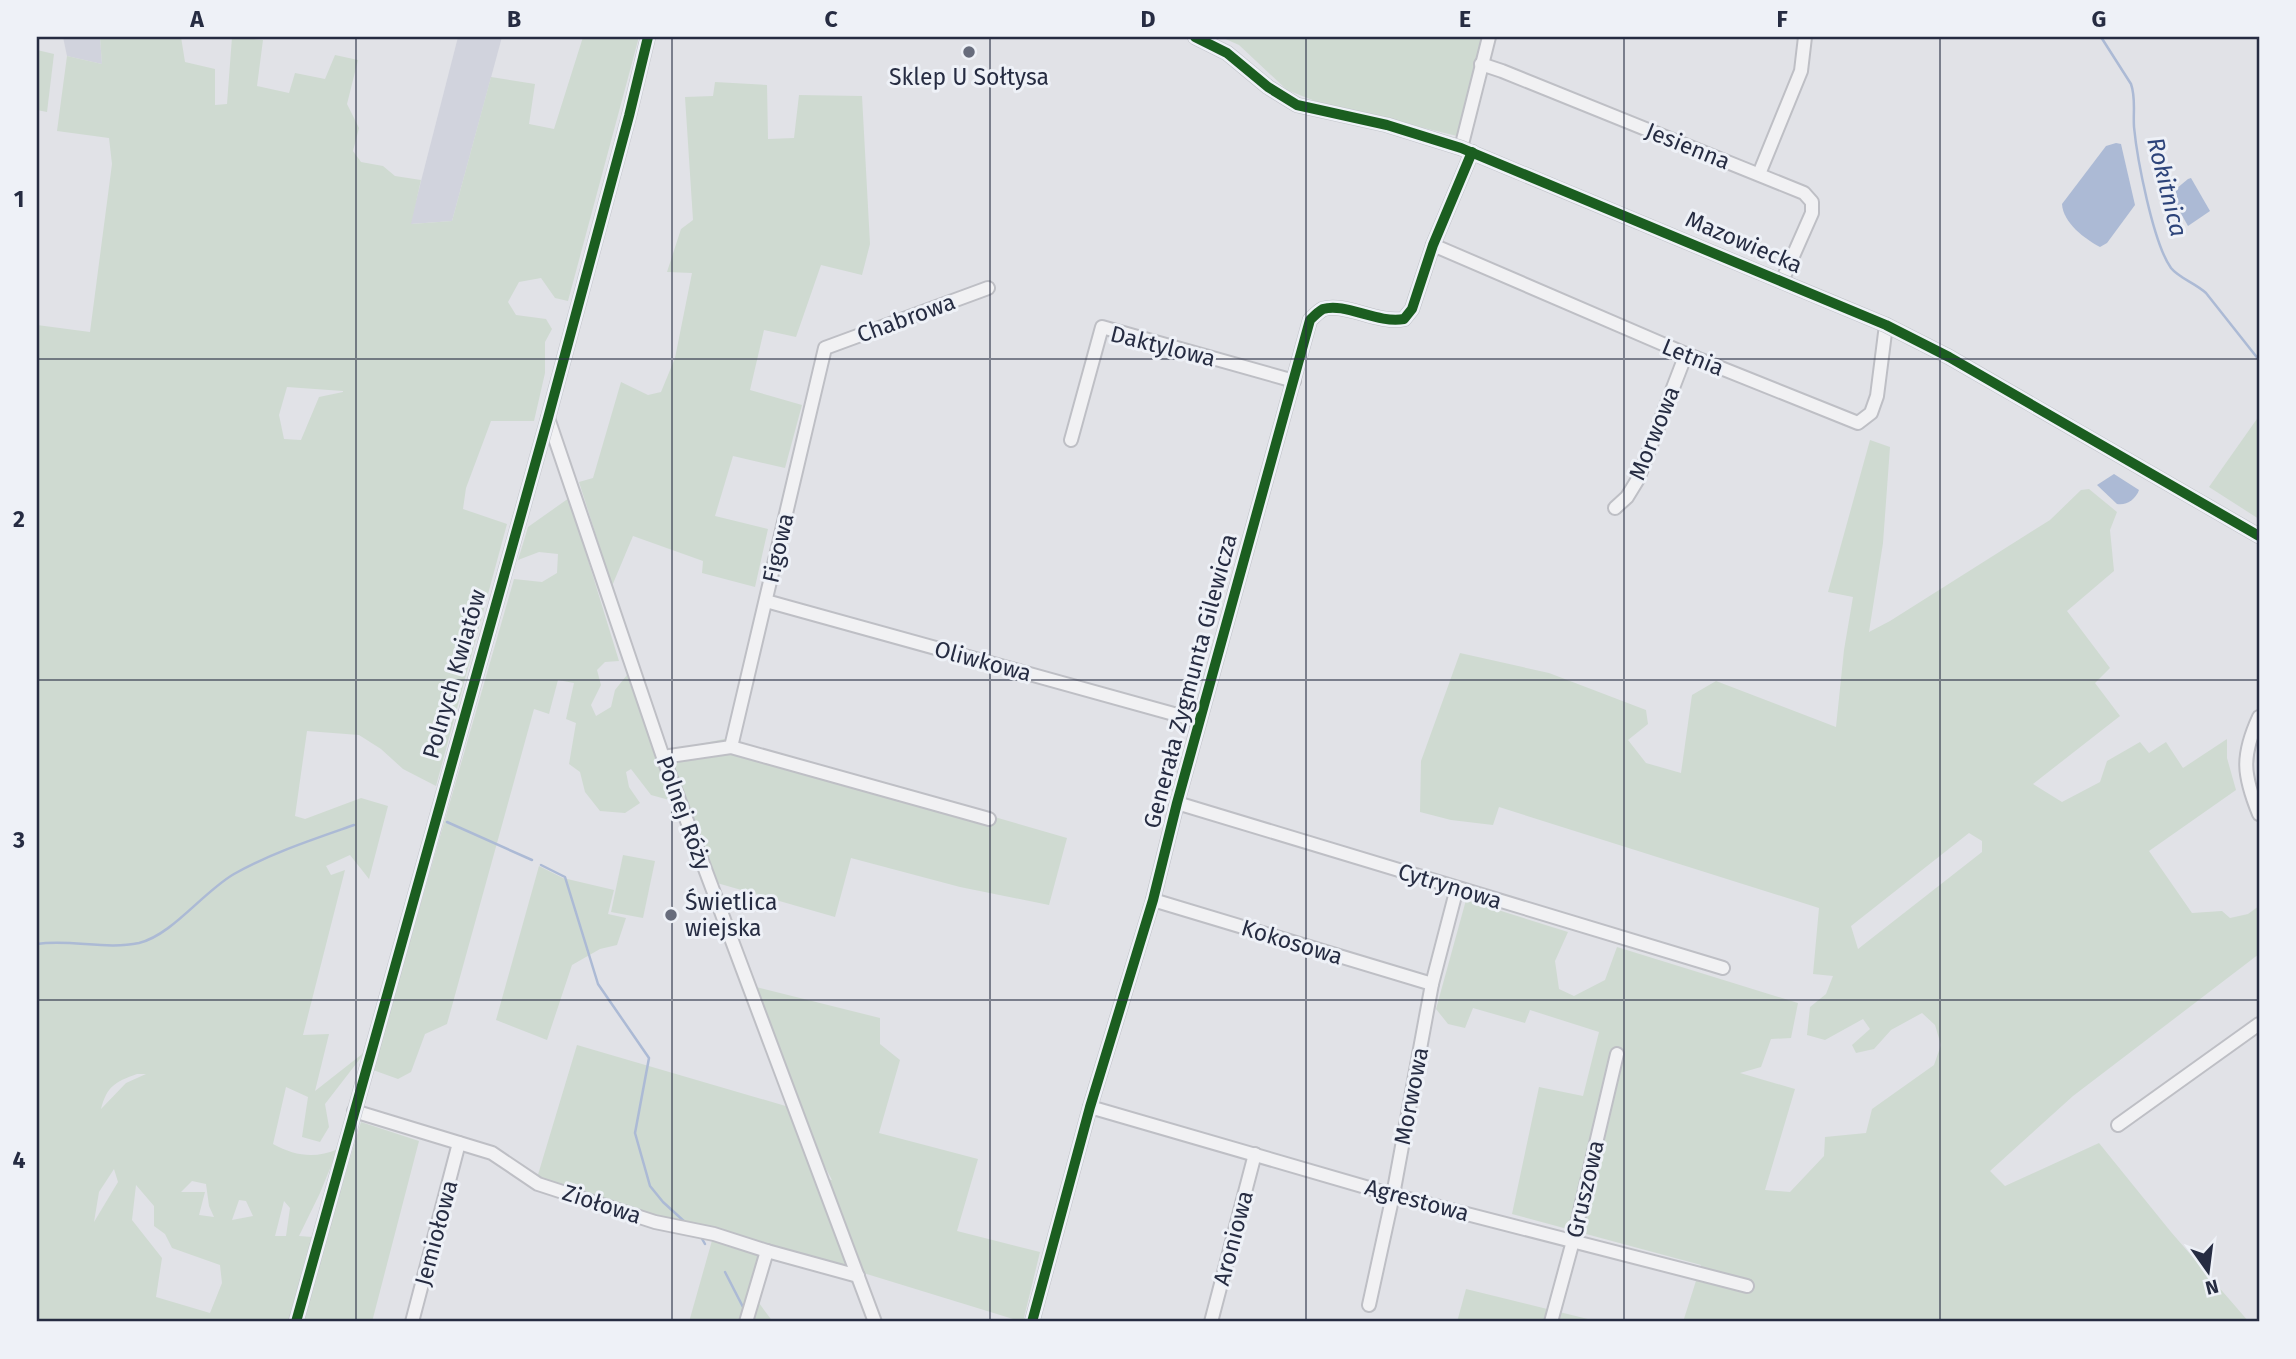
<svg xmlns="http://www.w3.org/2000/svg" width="2296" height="1359" font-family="'Fira Sans',sans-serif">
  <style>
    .built { fill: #d1d3dd }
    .green { fill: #cfdad1; fill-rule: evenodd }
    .water { fill: #acbad5 }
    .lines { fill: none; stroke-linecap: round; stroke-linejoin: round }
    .stream { stroke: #acbad5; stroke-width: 2.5 }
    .street-casing { stroke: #bebfc5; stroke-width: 16 }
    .street { stroke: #f1f1f3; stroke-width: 12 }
    .secondary { stroke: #c2c3c9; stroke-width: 16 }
    .cycleway-casing { stroke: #eef1f7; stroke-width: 15 }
    .cycleway { stroke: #1b5e20; stroke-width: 10 }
    .grid { fill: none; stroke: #262c42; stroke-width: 2; stroke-opacity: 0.55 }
    .poi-dot { fill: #676c7c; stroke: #eef1f7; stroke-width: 2.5 }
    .labels { text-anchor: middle; stroke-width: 6; stroke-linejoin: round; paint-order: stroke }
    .poi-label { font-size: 23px; fill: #262c42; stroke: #eef1f7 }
    .street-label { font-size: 23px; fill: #262c42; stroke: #eef1f7 }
    .water-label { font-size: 24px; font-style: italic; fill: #2d447a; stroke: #eef1f7 }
    .neatline { fill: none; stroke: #262c42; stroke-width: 2.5 }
    .grid-label { font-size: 23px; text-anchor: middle; font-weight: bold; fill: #262c42 }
  </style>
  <rect width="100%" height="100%" fill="#e1e2e7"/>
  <g class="built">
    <polygon points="63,37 100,37 102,64 67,56"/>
    <polygon points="458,37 502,37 452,221 410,224"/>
  </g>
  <g class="green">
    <path d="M100 37H181L185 62 215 69V105L227 104 232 37 263 40 257 86 289 93 295 73 325 79 335 55 358 60 347 104 359 128 353 151 361 162 383 166 395 176 421 180 411 224 452 221 491 77 535 84 529 124 554 129 583 37H639L568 301 555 298 541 278 519 282 508 302 516 315 546 319 552 329 545 342V373L534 421H491L466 488 463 509 507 524 436 786 403 769 381 749 359 735 307 731 295 816 305 819 361 798 388 806 369 879 350 855 326 866 331 875 345 870 303 1035 329 1034 315 1091 366 1051 325 1104 329 1127 320 1142 302 1137 308 1097 286 1087 273 1144C295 1156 315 1159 338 1149L320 1193 299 1236 326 1238 361 1122 419 1141 372 1322H37V325L90 332 112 164 109 138 57 131 67 56 102 64ZM287 387 343 391V392L319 397 301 440 284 439 279 415ZM137 1074H146L126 1083 101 1109C107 1086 115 1082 137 1074ZM114 1169 118 1182 94 1222 99 1192ZM192 1181 206 1184 209 1206 214 1217 199 1215 205 1192H181ZM136 1185 154 1206V1226L165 1234 172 1248 220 1265 222 1283 210 1313 156 1297 162 1258 132 1220ZM239 1200 246 1201 253 1216 232 1220ZM284 1201 290 1208 286 1236H275Z"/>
    <polygon points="1221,37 1485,37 1457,136 1320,103 1287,90 1239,45"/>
    <polygon points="37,50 54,54 47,112 37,110"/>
    <polygon points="715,82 767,85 768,139 794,138 799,95 862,96 870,244 862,275 821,265 796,337 764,330 750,390 802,405 785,468 733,456 715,516 768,529 755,587 702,573 703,561 633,536 612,586 579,482 593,478 621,382 648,395 661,392 675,358 692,273 667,272 681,229 693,220 685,97 713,96"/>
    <polygon points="2259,416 2259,519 2209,487"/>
    <path d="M1870 440 1890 447 1883 543 1869 632 1890 621 2050 520 2081 490 2089 489 2117 512 2110 530 2114 571 2067 611 2110 668 2095 683 2120 716 2033 784 2062 802 2100 782 2107 761 2140 742 2149 753 2166 742 2183 768 2227 739V758L2236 790 2149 851 2192 913 2222 911 2230 918 2248 914 2259 906V954L2073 1096 1990 1171 2005 1186 2099 1143 2171 1232 2249 1322H1683L1701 1265 1512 1214 1539 1087 1583 1096 1599 1032 1530 1010 1525 1023 1473 1008 1465 1028 1448 1024 1436 1009 1466 900 1568 932 1555 961 1559 989 1574 996 1605 980 1617 947 1798 1003 1791 1038 1771 1039 1761 1067 1740 1073 1795 1089 1765 1190 1790 1192 1824 1156 1825 1137 1866 1133 1872 1109 1934 1065 1941 1045 1935 1025 1922 1013 1891 1030 1874 1049 1856 1053 1852 1045 1870 1029 1863 1019 1825 1040 1807 1035 1810 1007 1826 994 1833 976 1813 974 1819 908 1499 807 1493 825 1451 820 1420 812 1421 761 1460 653 1549 673 1646 710 1648 724 1628 740 1646 763 1681 773 1692 695 1716 681 1836 727 1844 650 1853 597 1828 592ZM1969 833 1982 841V852L1858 949 1851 926Z"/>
    <polygon points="569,498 619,661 605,662 597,670 601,685 591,705 596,716 611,707 615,690 627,675 673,801 651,795 631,769 626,772 629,787 640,803 625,813 600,811 585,792 580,772 569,764 576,723 566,719 574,683 558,680 549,714 534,709 447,1024 425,1034 411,1072 398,1079 373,1070 514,579 542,582 557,573 558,554 539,552 518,560 528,527"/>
    <polygon points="724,739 1067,838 1049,905 960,887 851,858 835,917 717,883 672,763 676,749"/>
    <polygon points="623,855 655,861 643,918 611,912"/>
    <polygon points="539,866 563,878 614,890 608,914 626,918 617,945 600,949 572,965 547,1040 496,1020"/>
    <polygon points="756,987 880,1018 880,1044 900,1060 879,1133 978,1159 957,1231 1040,1252 1023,1322 717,1228 659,1218 537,1178 577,1045 789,1107 815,1176 832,1180 824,1165"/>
    <polygon points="713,1237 762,1254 750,1291 773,1322 689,1322"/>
    <polygon points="1466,1289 1600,1322 1457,1322"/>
  </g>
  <g class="water">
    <path d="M2116 143 2121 144 2135 205 2107 243 2100 247C2085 239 2063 223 2062 204L2106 146Z"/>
    <polygon points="2191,178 2210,211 2188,226 2170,194 2188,179"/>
    <path d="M2114 474 2139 490C2136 499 2126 506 2117 504L2097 485Z"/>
  </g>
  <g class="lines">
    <g class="stream">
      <path d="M2101 37 2131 84C2136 98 2133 112 2134 127 2137 158 2153 243 2171 268 2179 278 2195 283 2206 293L2259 360"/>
      <polyline points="447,822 532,860"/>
      <polyline points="541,865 565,877 598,984 649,1058 635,1133 650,1186 663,1202 686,1223"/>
      <path d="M37 944C70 939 106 950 139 943 172 935 203 892 234 874 271 853 314 839 354 825"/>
      <polyline points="701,1237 705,1244"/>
      <polyline points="725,1272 744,1309"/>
    </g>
    <defs>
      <g id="street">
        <polyline points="1481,64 1502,71 1804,193 1812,202 1812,213 1782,281"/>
        <polyline points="1461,148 1489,37"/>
        <polyline points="1759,174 1801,71 1805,37"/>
        <polyline points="1433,245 1686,354 1858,423 1871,413 1877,396 1886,325"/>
        <polyline points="548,418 663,757 875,1322"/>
        <polyline points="1071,440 1102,327 1294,381"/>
        <polyline points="1615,508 1627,497 1638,479 1686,354"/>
        <polyline points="766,601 1199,721"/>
        <path d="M2259 717C2241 756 2243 775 2259 814"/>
        <polyline points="731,747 825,348 988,288"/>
        <polyline points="663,757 731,747 989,819"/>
        <polyline points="1177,803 1723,968"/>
        <polyline points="1153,900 1432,984"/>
        <polyline points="1090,1107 1393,1195 1747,1286"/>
        <polyline points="354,1111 492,1153 538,1184 655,1222 714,1234 767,1251 858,1276"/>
        <polyline points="2118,1125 2259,1024"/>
        <polyline points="1369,1305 1393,1195 1432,984 1457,888"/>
        <polyline points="412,1322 459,1143"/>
        <polyline points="746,1322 767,1251"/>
        <path d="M1032 1322 1090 1107 1153 900 1177 803 1310 320C1314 316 1319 311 1323 309 1345 302 1377 324 1404 319L1412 309 1433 245 1472 152"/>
        <polyline points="1211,1322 1255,1154"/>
        <polyline points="1551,1322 1573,1241 1617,1054"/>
      </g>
    </defs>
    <use href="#street" class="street-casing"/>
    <use href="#street" class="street"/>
    <g class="secondary">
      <polyline points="1195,37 1227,53 1268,87 1297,105 1387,125 1461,148 1886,325 1949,357 2259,536"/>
      <polyline points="296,1322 548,418 629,116 648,37"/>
    </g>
    <defs>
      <g id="cycleway">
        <polyline points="1195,37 1227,53 1268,87 1297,105 1387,125 1461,148 1886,325 1949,357 2259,536"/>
        <polyline points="296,1322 548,418 629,116 648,37"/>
        <path d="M1032 1322 1090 1107 1153 900 1177 803 1310 320C1314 316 1319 311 1323 309 1345 302 1377 324 1404 319L1412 309 1433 245 1472 152"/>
      </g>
    </defs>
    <use href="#cycleway" class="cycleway-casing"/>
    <use href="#cycleway" class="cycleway"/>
  </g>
  <path class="grid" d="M356 37V1322M672 37V1322M990 37V1322M1306 37V1322M1624 37V1322M1940 37V1322M37 359H2259M37 680H2259M37 1000H2259"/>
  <g class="poi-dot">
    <circle cx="969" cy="52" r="7"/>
    <circle cx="671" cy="915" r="7"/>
  </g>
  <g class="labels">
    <g class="poi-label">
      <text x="969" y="85">Sklep U Sołtysa</text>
      <text x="685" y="910" text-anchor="start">Świetlica<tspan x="685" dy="26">wiejska</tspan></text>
    </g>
    <g class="street-label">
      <text transform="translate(1688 146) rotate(22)" y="8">Jesienna</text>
      <text transform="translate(1744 242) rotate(23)" y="8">Mazowiecka</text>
      <text transform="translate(906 318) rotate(-20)" y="8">Chabrowa</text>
      <text transform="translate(1163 346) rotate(14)" y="8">Daktylowa</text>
      <text transform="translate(1693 357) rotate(22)" y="8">Letnia</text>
      <text transform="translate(1654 433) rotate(-68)" y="8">Morwowa</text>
      <text transform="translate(778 548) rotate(-77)" y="8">Figowa</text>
      <text transform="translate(983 661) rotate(15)" y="8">Oliwkowa</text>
      <text transform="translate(454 674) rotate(-74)" y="8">Polnych Kwiatów</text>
      <text transform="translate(1190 681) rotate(-75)" y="8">Generała Zygmunta Gilewicza</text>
      <text transform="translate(684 813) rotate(70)" y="8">Polnej Róży</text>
      <text transform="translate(1450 886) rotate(17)" y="8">Cytrynowa</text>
      <text transform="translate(1292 942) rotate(17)" y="8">Kokosowa</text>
      <text transform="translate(1411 1096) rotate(-79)" y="8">Morwowa</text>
      <text transform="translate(1585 1189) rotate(-77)" y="8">Gruszowa</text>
      <text transform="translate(1417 1200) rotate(15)" y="8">Agrestowa</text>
      <text transform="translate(602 1204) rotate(18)" y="8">Ziołowa</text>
      <text transform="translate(436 1233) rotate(-75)" y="8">Jemiołowa</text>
      <text transform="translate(1233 1238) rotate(-75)" y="8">Aroniowa</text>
    </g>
    <g class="water-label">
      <text transform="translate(2167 187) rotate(76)" y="8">Rokitnica</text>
    </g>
  </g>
  <rect width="2296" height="1359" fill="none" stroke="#eef1f7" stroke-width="77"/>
  <g transform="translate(2208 1271) rotate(166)" stroke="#eef1f7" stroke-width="5" paint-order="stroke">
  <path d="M0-5L12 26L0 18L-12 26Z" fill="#262c42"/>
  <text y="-10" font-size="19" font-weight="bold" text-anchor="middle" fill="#262c42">N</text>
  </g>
  <rect x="38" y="38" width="2220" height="1282" class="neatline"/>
  <g class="grid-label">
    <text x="197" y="27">A</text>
    <text x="514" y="27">B</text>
    <text x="831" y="27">C</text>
    <text x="1148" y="27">D</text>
    <text x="1465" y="27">E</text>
    <text x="1782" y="27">F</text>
    <text x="2099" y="27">G</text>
    <text x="19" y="207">1</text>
    <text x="19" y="527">2</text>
    <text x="19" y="848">3</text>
    <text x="19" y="1168">4</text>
  </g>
</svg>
